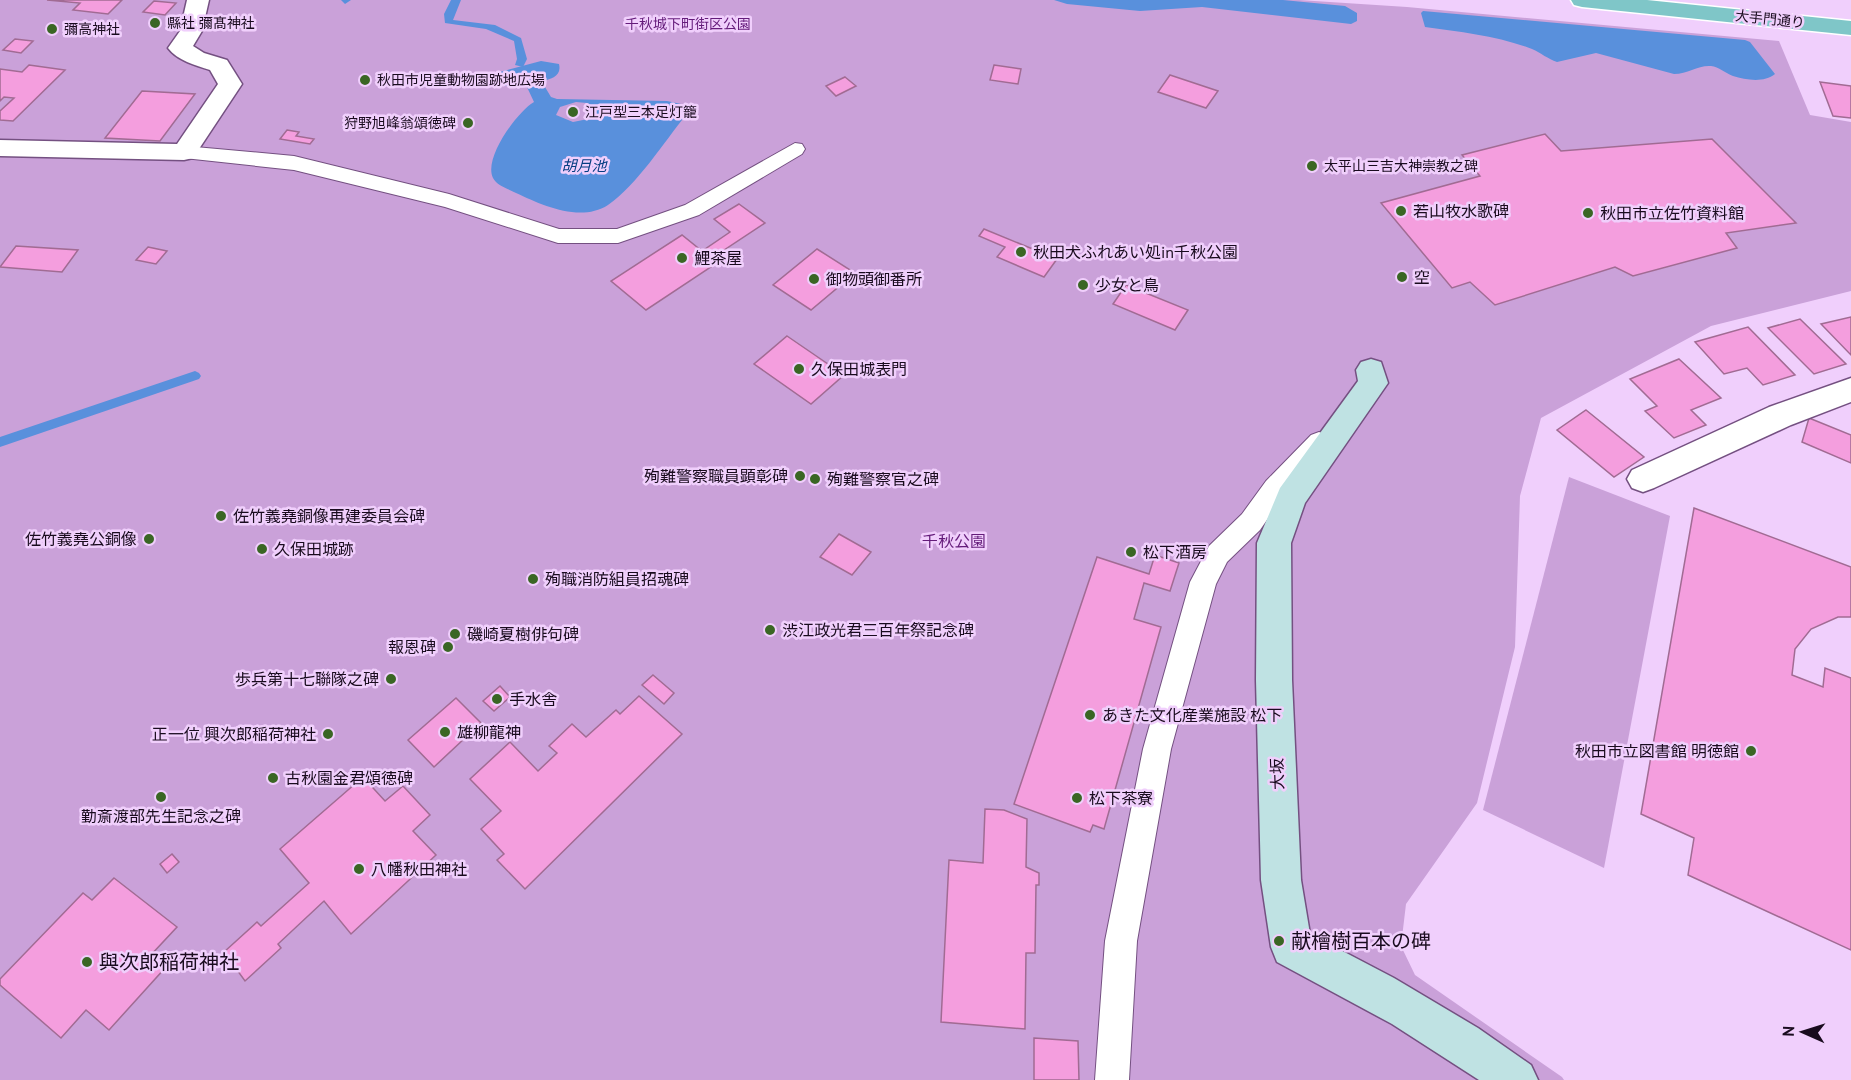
<svg xmlns="http://www.w3.org/2000/svg" width="1851" height="1080" font-family="'PT Sans','Noto Sans JP',sans-serif">
  <style>
    .green { fill: #caa1d9 }
    .water { fill: #5990dc; fill-rule: evenodd }
    .lines { fill: none; stroke-linecap: round; stroke-linejoin: round }
    .stream { fill: #5990dc; fill-rule: evenodd }
    .building { fill: #f49ede; stroke: #a16b93; stroke-width: 1.5 }
    .lane-casing { stroke: #745081; stroke-width: 2 }
    .street-casing { stroke: #745081; stroke-width: 3 }
    .secondary-casing { stroke: #745081; stroke-width: 3 }
    .primary-casing { stroke: #fff; stroke-width: 3 }
    .lane { fill: #fff; fill-rule: evenodd }
    .street { fill: #fff; fill-rule: evenodd }
    .secondary { fill: #bfe2e3; fill-rule: evenodd }
    .primary { fill: #7fc6c8; fill-rule: evenodd }
    .poi-dot { fill: #3a6624; stroke: #f0cffc; stroke-width: 2 }
    .labels { text-anchor: middle; stroke-width: 5; stroke-linejoin: round; paint-order: stroke }
    .far-street-label { font-size: 14px; fill: #190b1e; stroke: #f0cffc }
    .far-poi-label { font-size: 14px; fill: #190b1e; stroke: #f0cffc; text-anchor: start }
    .far-park-label { font-size: 14px; fill: #641b7a; stroke: #f0cffc }
    .far-water-label { font-size: 15px; font-style: italic; fill: #043d81; stroke: #f0cffc }
    .poi-label { font-size: 16px; fill: #190b1e; stroke: #f0cffc; text-anchor: start }
    .park-label { font-size: 16px; fill: #641b7a; stroke: #f0cffc }
    .street-label { font-size: 16px; fill: #190b1e; stroke: #f0cffc }
    .near-poi-label { font-size: 20px; fill: #190b1e; stroke: #f0cffc; text-anchor: start }
  </style>
  <rect width="100%" height="100%" fill="#f0cffc"/>
  <g class="green">
    <polygon points="0,0 1299,0 1407,7 1779,41 1810,115 1851,122 1851,291 1711,326 1541,418 1520,496 1515,647 1477,803 1406,904 1401,946 1415,975 1562,1077 1564,1080 0,1080"/>
    <polygon points="1569,477 1670,516 1604,868 1483,810"/>
  </g>
  <g class="water">
    <polygon points="1054,0 1283,0 1345,6 1357,13 1357,21 1351,24 1202,7 1140,11 1067,4"/>
    <path d="M1423 11 1745 40 1750 42 1775 74C1764 83 1746 80 1733 76 1725 73 1719 67 1711 66 1698 65 1688 74 1674 74L1596 53 1557 62C1548 59 1541 53 1532 49 1498 36 1461 32 1425 27L1421 13Z"/>
    <path d="M541 61 559 64C562 77 551 78 542 82L551 97 557 99 667 101 681 104 687 109 686 115C664 142 637 185 608 205 580 223 542 205 516 193 509 189 497 186 493 178 483 158 518 111 534 102L526 85 492 86 491 80 496 73ZM576 102 587 103 595 107 588 119 573 122 556 115 560 107Z"/>
  </g>
  <g class="lines">
    <g class="stream">
      <polygon points="341,0 351,0 345,4"/>
      <polygon points="451,0 461,0 453,20 495,25 521,38 527,59 523,67 515,65 517,59 514,41 486,29 445,23 444,14"/>
      <polygon points="195,371 199,373 201,376 199,379 0,447 0,437"/>
    </g>
  </g>
  <g class="building">
    <polygon points="47,0 122,0 108,14 73,10 80,3"/>
    <polygon points="154,1 176,3 165,15 143,12"/>
    <polygon points="15,39 33,41 21,53 3,50"/>
    <polygon points="29,65 65,70 13,121 0,120 0,111 14,98 4,97 0,101 0,69 22,72"/>
    <polygon points="994,65 1021,69 1018,84 990,80"/>
    <polygon points="1170,75 1218,91 1206,108 1158,92"/>
    <polygon points="845,77 856,86 836,96 826,86"/>
    <polygon points="1820,82 1851,86 1851,118 1833,116"/>
    <polygon points="142,91 195,94 160,141 105,138"/>
    <polygon points="287,130 299,132 296,136 314,139 310,144 280,139"/>
    <polygon points="1545,134 1561,151 1712,139 1796,223 1726,233 1737,248 1633,276 1615,267 1495,305 1470,282 1452,288 1381,203 1480,176 1462,155"/>
    <polygon points="739,204 765,223 715,256 720,261 646,310 611,281 682,235 702,251 730,232 714,219"/>
    <polygon points="984,229 1057,259 1044,277 997,257 1005,247 979,236"/>
    <polygon points="16,246 78,250 62,272 0,267"/>
    <polygon points="148,247 167,251 156,264 136,260"/>
    <polygon points="817,249 855,273 811,310 773,285"/>
    <polygon points="1126,285 1188,310 1175,330 1113,304"/>
    <polygon points="1851,317 1851,355 1821,324"/>
    <polygon points="1800,319 1846,364 1814,374 1768,328"/>
    <polygon points="1748,327 1795,375 1763,385 1747,368 1724,374 1695,342"/>
    <polygon points="787,336 844,375 811,404 754,364"/>
    <polygon points="1679,359 1721,398 1691,410 1706,425 1674,438 1645,411 1657,406 1630,379"/>
    <polygon points="1586,410 1644,457 1614,477 1557,430"/>
    <polygon points="1809,418 1851,435 1851,463 1802,442"/>
    <polygon points="1694,508 1851,567 1851,617 1838,617 1811,629 1795,649 1792,675 1823,687 1825,668 1851,678 1851,950 1688,875 1694,838 1641,814"/>
    <polygon points="839,534 871,552 852,575 820,557"/>
    <polygon points="1155,555 1179,563 1170,591 1144,583 1134,619 1161,627 1104,829 1093,825 1090,832 1014,804 1097,557 1149,574"/>
    <polygon points="653,675 674,693 664,704 642,685"/>
    <polygon points="500,686 510,697 494,711 483,701"/>
    <polygon points="639,696 682,734 525,889 497,860 504,854 481,829 501,811 470,779 510,742 538,771 557,753 549,746 572,724 586,737 616,710 620,714"/>
    <polygon points="456,698 481,723 434,767 408,740"/>
    <polygon points="363,777 385,801 403,786 430,815 413,831 436,855 351,934 324,901 278,944 281,948 245,981 224,952 257,922 261,926 309,883 280,849"/>
    <polygon points="985,809 1004,810 1027,819 1026,867 1039,873 1039,885 1036,885 1035,953 1026,953 1025,1029 941,1022 949,860 983,863"/>
    <polygon points="172,854 179,862 167,873 160,864"/>
    <polygon points="114,878 177,927 150,956 165,968 109,1030 86,1010 61,1038 0,985 0,979 83,893 92,900"/>
    <polygon points="1034,1038 1078,1041 1079,1080 1034,1080"/>
  </g>
  <g class="lines">
    <defs>
      <g id="lane">
        <polygon points="795,143 802,144 805,149 802,154 699,215 618,243 558,243 445,207 294,170 184,158 177,157 174,152 177,147 184,146 294,156 449,194 559,229 617,229 685,205"/>
        <polygon points="1319,432 1327,435 1331,442 1327,449 1284,495 1260,530 1227,562 1216,584 1171,749 1137,941 1129,1080 1095,1080 1105,941 1143,749 1190,582 1209,546 1242,514 1266,481 1311,435"/>
      </g>
      <g id="street">
        <path d="M187 0H209L202 31 193 46 204 53 227 60 242 84 193 158 184 160 0 156V140L177 144 218 84 210 70C195 65 178 61 168 48L180 31Z"/>
        <polygon points="1851,378 1851,402 1791,425 1654,488 1643,492 1632,488 1627,479 1632,470 1769,407"/>
      </g>
      <polygon id="secondary" points="1371,359 1381,362 1388,383 1305,503 1291,543 1292,680 1301,880 1310,934 1394,978 1478,1028 1531,1065 1538,1080 1479,1080 1392,1024 1277,962 1271,947 1261,880 1256,680 1257,543 1280,488 1358,381 1356,370 1361,362"/>
      <polygon id="primary" points="1571,0 1647,0 1851,21 1851,35 1582,7 1574,5"/>
    </defs>
    <use href="#lane" class="lane-casing"/>
    <use href="#street" class="street-casing"/>
    <use href="#secondary" class="secondary-casing"/>
    <use href="#primary" class="primary-casing"/>
    <use href="#lane" class="lane"/>
    <use href="#street" class="street"/>
    <use href="#secondary" class="secondary"/>
    <use href="#primary" class="primary"/>
  </g>
  <g class="poi-dot">
    <circle cx="155" cy="23" r="6"/>
    <circle cx="52" cy="29" r="6"/>
    <circle cx="365" cy="80" r="6"/>
    <circle cx="573" cy="112" r="6"/>
    <circle cx="468" cy="123" r="6"/>
    <circle cx="1312" cy="166" r="6"/>
    <circle cx="1401" cy="211" r="6"/>
    <circle cx="1588" cy="213" r="6"/>
    <circle cx="1021" cy="252" r="6"/>
    <circle cx="682" cy="258" r="6"/>
    <circle cx="1402" cy="277" r="6"/>
    <circle cx="814" cy="279" r="6"/>
    <circle cx="1083" cy="285" r="6"/>
    <circle cx="799" cy="369" r="6"/>
    <circle cx="800" cy="476" r="6"/>
    <circle cx="815" cy="479" r="6"/>
    <circle cx="221" cy="516" r="6"/>
    <circle cx="149" cy="539" r="6"/>
    <circle cx="262" cy="549" r="6"/>
    <circle cx="1131" cy="552" r="6"/>
    <circle cx="533" cy="579" r="6"/>
    <circle cx="770" cy="630" r="6"/>
    <circle cx="455" cy="634" r="6"/>
    <circle cx="448" cy="647" r="6"/>
    <circle cx="391" cy="679" r="6"/>
    <circle cx="497" cy="699" r="6"/>
    <circle cx="1090" cy="715" r="6"/>
    <circle cx="445" cy="732" r="6"/>
    <circle cx="328" cy="734" r="6"/>
    <circle cx="1751" cy="751" r="6"/>
    <circle cx="273" cy="778" r="6"/>
    <circle cx="161" cy="797" r="6"/>
    <circle cx="1077" cy="798" r="6"/>
    <circle cx="359" cy="869" r="6"/>
    <circle cx="1279" cy="941" r="6"/>
    <circle cx="87" cy="962" r="6"/>
  </g>
  <g class="labels">
    <g class="far-street-label">
      <text transform="translate(1770 19) rotate(6)" y="5">大手門通り</text>
    </g>
    <g class="far-poi-label">
      <text x="167" y="28">縣社 彌髙神社</text>
      <text x="64" y="34">彌高神社</text>
      <text x="377" y="85">秋田市児童動物園跡地広場</text>
      <text x="585" y="117">江戸型三本足灯籠</text>
      <text x="456" y="128" text-anchor="end">狩野旭峰翁頌徳碑</text>
      <text x="1324" y="171">太平山三吉大神崇教之碑</text>
    </g>
    <g class="far-park-label">
      <text x="688" y="29">千秋城下町街区公園</text>
    </g>
    <g class="far-water-label">
      <text x="584" y="171">胡月池</text>
    </g>
    <g class="poi-label">
      <text x="1413" y="217">若山牧水歌碑</text>
      <text x="1600" y="219">秋田市立佐竹資料館</text>
      <text x="1033" y="258">秋田犬ふれあい処in千秋公園</text>
      <text x="694" y="264">鯉茶屋</text>
      <text x="1414" y="283">空</text>
      <text x="826" y="285">御物頭御番所</text>
      <text x="1095" y="291">少女と鳥</text>
      <text x="811" y="375">久保田城表門</text>
      <text x="788" y="482" text-anchor="end">殉難警察職員顕彰碑</text>
      <text x="827" y="485">殉難警察官之碑</text>
      <text x="233" y="522">佐竹義堯銅像再建委員会碑</text>
      <text x="137" y="545" text-anchor="end">佐竹義堯公銅像</text>
      <text x="274" y="555">久保田城跡</text>
      <text x="1143" y="558">松下酒房</text>
      <text x="545" y="585">殉職消防組員招魂碑</text>
      <text x="782" y="636">渋江政光君三百年祭記念碑</text>
      <text x="467" y="640">磯崎夏樹俳句碑</text>
      <text x="436" y="653" text-anchor="end">報恩碑</text>
      <text x="379" y="685" text-anchor="end">歩兵第十七聯隊之碑</text>
      <text x="509" y="705">手水舎</text>
      <text x="1102" y="721">あきた文化産業施設 松下</text>
      <text x="457" y="738">雄柳龍神</text>
      <text x="316" y="740" text-anchor="end">正一位 興次郎稲荷神社</text>
      <text x="1739" y="757" text-anchor="end">秋田市立図書館 明徳館</text>
      <text x="285" y="784">古秋園金君頌徳碑</text>
      <text x="1089" y="804">松下茶寮</text>
      <text x="161" y="822" text-anchor="middle">勤斎渡部先生記念之碑</text>
      <text x="371" y="875">八幡秋田神社</text>
    </g>
    <g class="park-label">
      <text x="954" y="547">千秋公園</text>
    </g>
    <g class="street-label">
      <text transform="translate(1277 774) rotate(-92)" y="6">大坂</text>
    </g>
    <g class="near-poi-label">
      <text x="1291" y="948">献檜樹百本の碑</text>
      <text x="99" y="969">與次郎稲荷神社</text>
    </g>
  </g>
  <g transform="translate(1803 1032) rotate(273)" stroke="#f0cffc" stroke-width="4.5" paint-order="stroke">
  <path d="M0-4.5L10 22L0 15L-10 22Z" fill="#190b1e"/>
  <text y="-9" font-size="16" font-weight="bold" text-anchor="middle" fill="#190b1e">N</text>
  </g>
</svg>
